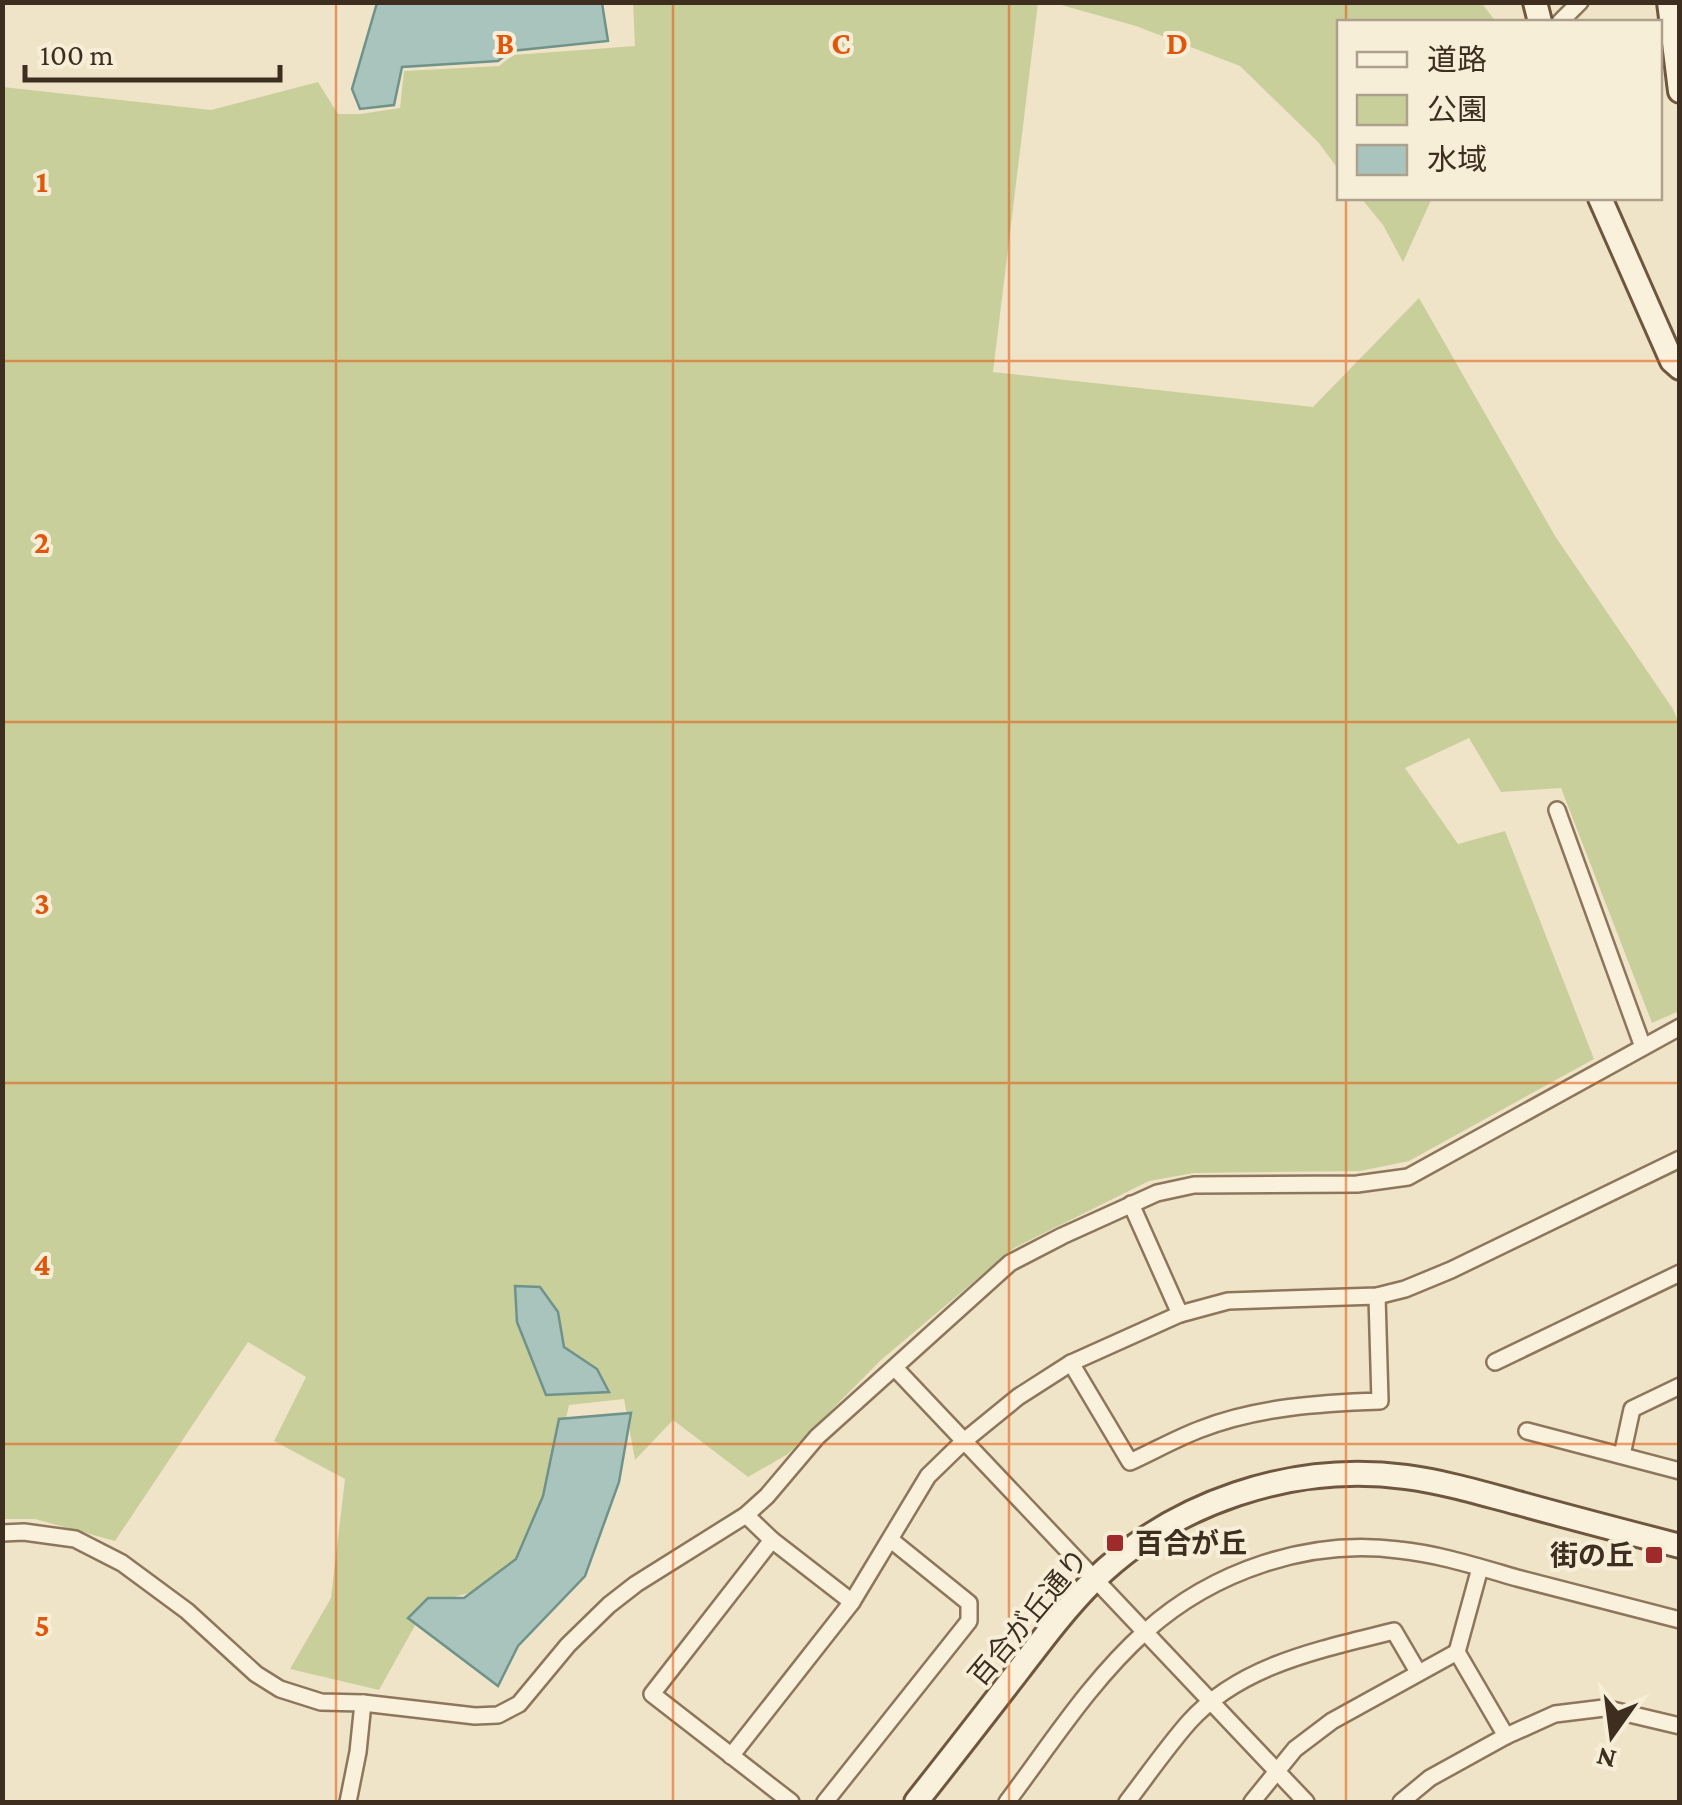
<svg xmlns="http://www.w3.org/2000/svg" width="1682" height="1805" font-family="'Crimson Pro','Noto Sans JP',serif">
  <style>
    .green { fill: #c9cf9b }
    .water { fill: #a9c4bc; stroke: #6f938a; stroke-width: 2.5 }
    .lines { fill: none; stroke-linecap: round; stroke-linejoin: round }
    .street-casing { stroke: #8d765c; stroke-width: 20 }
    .secondary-casing { stroke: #6f573f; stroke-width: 28 }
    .street { stroke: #faf1dc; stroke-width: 15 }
    .secondary { stroke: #faf1dc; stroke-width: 22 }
    .grid { fill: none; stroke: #df570d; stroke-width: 2.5; stroke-opacity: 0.55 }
    .poi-dot { fill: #9e2a2b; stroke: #f7eed8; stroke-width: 4 }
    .labels { text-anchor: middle; stroke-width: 8; stroke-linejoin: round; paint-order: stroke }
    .poi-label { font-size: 28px; font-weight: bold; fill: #3d2e20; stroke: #f7eed8; text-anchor: start }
    .street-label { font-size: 28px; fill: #3d2e20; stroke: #f7eed8 }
    .grid-label { font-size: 32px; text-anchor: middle; font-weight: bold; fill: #df570d; stroke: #f7eed8; stroke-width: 8; stroke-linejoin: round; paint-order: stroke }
  </style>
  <rect width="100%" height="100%" fill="#f0e4c8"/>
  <g class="green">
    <polygon points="1481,2 1496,22 1340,22 1339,170 1318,142 1240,66 1136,26 1054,3"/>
    <polygon points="633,3 1038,3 993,372 1313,407 1419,298 1555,536 1673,709 1679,724 1679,1011 1652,1023 1561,788 1501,792 1469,738 1405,768 1458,844 1505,831 1594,1059 1409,1161 1360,1171 1194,1173 1149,1181 1014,1248 881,1360 788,1454 748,1477 673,1420 635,1460 624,1399 569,1405 538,1547 488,1588 427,1604 379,1690 290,1669 331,1598 345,1479 274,1441 306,1377 248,1342 115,1541 35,1519 3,1519 3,87 211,110 318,82 338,114 360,114 400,108 404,71 499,66 513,55 635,46"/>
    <polygon points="1361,198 1432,198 1403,262 1383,225"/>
  </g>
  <g class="water">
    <polygon points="377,3 602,3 608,41 511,51 498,61 402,67 394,105 360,109 352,89"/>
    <polygon points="515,1286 540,1287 558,1312 564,1347 597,1369 609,1392 546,1395 517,1322"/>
    <polygon points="631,1413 619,1482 585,1576 518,1646 498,1686 408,1618 428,1598 464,1598 516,1559 543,1496 559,1419"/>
  </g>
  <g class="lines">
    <defs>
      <g id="street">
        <polyline points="1560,22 1580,2"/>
        <polyline points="1557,810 1643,1047"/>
        <polyline points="1131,1204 1180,1314"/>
        <polyline points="1495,1362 1680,1273"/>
        <path d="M1071 1363 1130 1462C1154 1451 1177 1438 1201 1429 1257 1407 1321 1403 1380 1401L1377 1296"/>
        <polyline points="895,1368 1306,1802"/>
        <polyline points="1527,1431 1680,1471"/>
        <polyline points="1622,1455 1632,1409 1680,1386"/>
        <polyline points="746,1515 772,1540 852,1602"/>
        <polyline points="2,1533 24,1532 75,1539 122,1563 187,1611 256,1674 280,1689 321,1702 363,1703 475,1716 498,1715 519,1704 568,1645 609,1605 636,1584 746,1515 767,1496 817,1437 1010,1263 1062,1236 1157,1193 1194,1185 1357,1184 1408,1177 1680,1027"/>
        <polyline points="772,1540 652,1694 791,1802"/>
        <polyline points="1480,1568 1457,1652 1506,1736"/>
        <polyline points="731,1756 852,1602 928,1476 964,1441 1018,1397 1071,1363 1180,1314 1228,1301 1377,1296 1405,1289 1451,1270 1680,1159"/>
        <polyline points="348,1802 358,1752 363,1703"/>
        <polyline points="825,1802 969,1621 969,1603 891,1540"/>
        <path d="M1007 1802C1050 1745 1091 1680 1146 1631 1213 1571 1309 1538 1399 1550 1439 1554 1479 1567 1517 1578 1571 1592 1625 1606 1680 1620"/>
        <path d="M1127 1802C1147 1776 1167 1747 1189 1722 1241 1664 1323 1649 1394 1631L1418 1672"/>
        <polyline points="1252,1802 1295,1749 1332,1721 1457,1652"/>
        <polyline points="1401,1802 1430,1778 1506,1736 1555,1714 1604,1708 1680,1726"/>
      </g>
      <g id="secondary">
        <polyline points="1535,2 1540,22"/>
        <polyline points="1669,2 1680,91"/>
        <polyline points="1600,198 1672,361 1680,368"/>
        <path d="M916 1802C951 1758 985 1714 1019 1670 1042 1640 1065 1609 1092 1582 1173 1502 1293 1462 1406 1477 1444 1482 1481 1493 1518 1503 1572 1518 1626 1532 1680 1546"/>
      </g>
    </defs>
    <use href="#street" class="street-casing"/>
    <use href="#secondary" class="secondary-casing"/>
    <use href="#street" class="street"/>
    <use href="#secondary" class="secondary"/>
  </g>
  <path class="grid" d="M336 2V1802M673 2V1802M1009 2V1802M1346 2V22M1346 198V1802M2 361H1680M2 722H1680M2 1083H1680M2 1444H1680"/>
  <g class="poi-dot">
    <rect x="1105" y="1533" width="20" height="20" rx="5"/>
    <rect x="1644" y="1545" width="20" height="20" rx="5"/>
  </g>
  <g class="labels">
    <g class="poi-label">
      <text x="1135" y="1553">百合が丘</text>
      <text x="1634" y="1565" text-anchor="end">街の丘</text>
    </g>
    <g class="street-label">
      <text transform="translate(1028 1617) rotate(-50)" y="10">百合が丘通り</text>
    </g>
  </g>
  <g class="grid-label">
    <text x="505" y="54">B</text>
    <text x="841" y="54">C</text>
    <text x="1177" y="54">D</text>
    <text x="42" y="192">1</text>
    <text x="42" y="553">2</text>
    <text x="42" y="914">3</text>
    <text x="42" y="1275">4</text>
    <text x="42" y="1636">5</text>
  </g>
  <rect width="1682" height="1805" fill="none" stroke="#3d2e20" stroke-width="10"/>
  <rect x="1337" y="20" width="325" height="180" fill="#f7eed8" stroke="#ada18e" stroke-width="2.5"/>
  <rect x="1357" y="52" width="50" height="15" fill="#faf1dc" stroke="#ada18e" stroke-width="2.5"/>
  <text x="1427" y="70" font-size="30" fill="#3d2e20">道路</text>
  <rect x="1357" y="95" width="50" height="30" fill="#c9cf9b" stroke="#ada18e" stroke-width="2.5"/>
  <text x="1427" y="120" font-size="30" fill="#3d2e20">公園</text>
  <rect x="1357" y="145" width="50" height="30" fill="#a9c4bc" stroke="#ada18e" stroke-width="2.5"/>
  <text x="1427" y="170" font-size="30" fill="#3d2e20">水域</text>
  <g transform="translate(1612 1735) rotate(194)" stroke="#f7eed8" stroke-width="8" paint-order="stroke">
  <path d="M0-8L18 38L0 25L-18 38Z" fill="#3d2e20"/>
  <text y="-15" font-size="28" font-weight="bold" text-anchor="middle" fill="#3d2e20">N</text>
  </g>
  <path d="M25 65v15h255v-15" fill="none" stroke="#3d2e20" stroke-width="5"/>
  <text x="40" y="65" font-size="30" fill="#3d2e20" stroke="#f7eed8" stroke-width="8" paint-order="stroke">100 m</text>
</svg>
